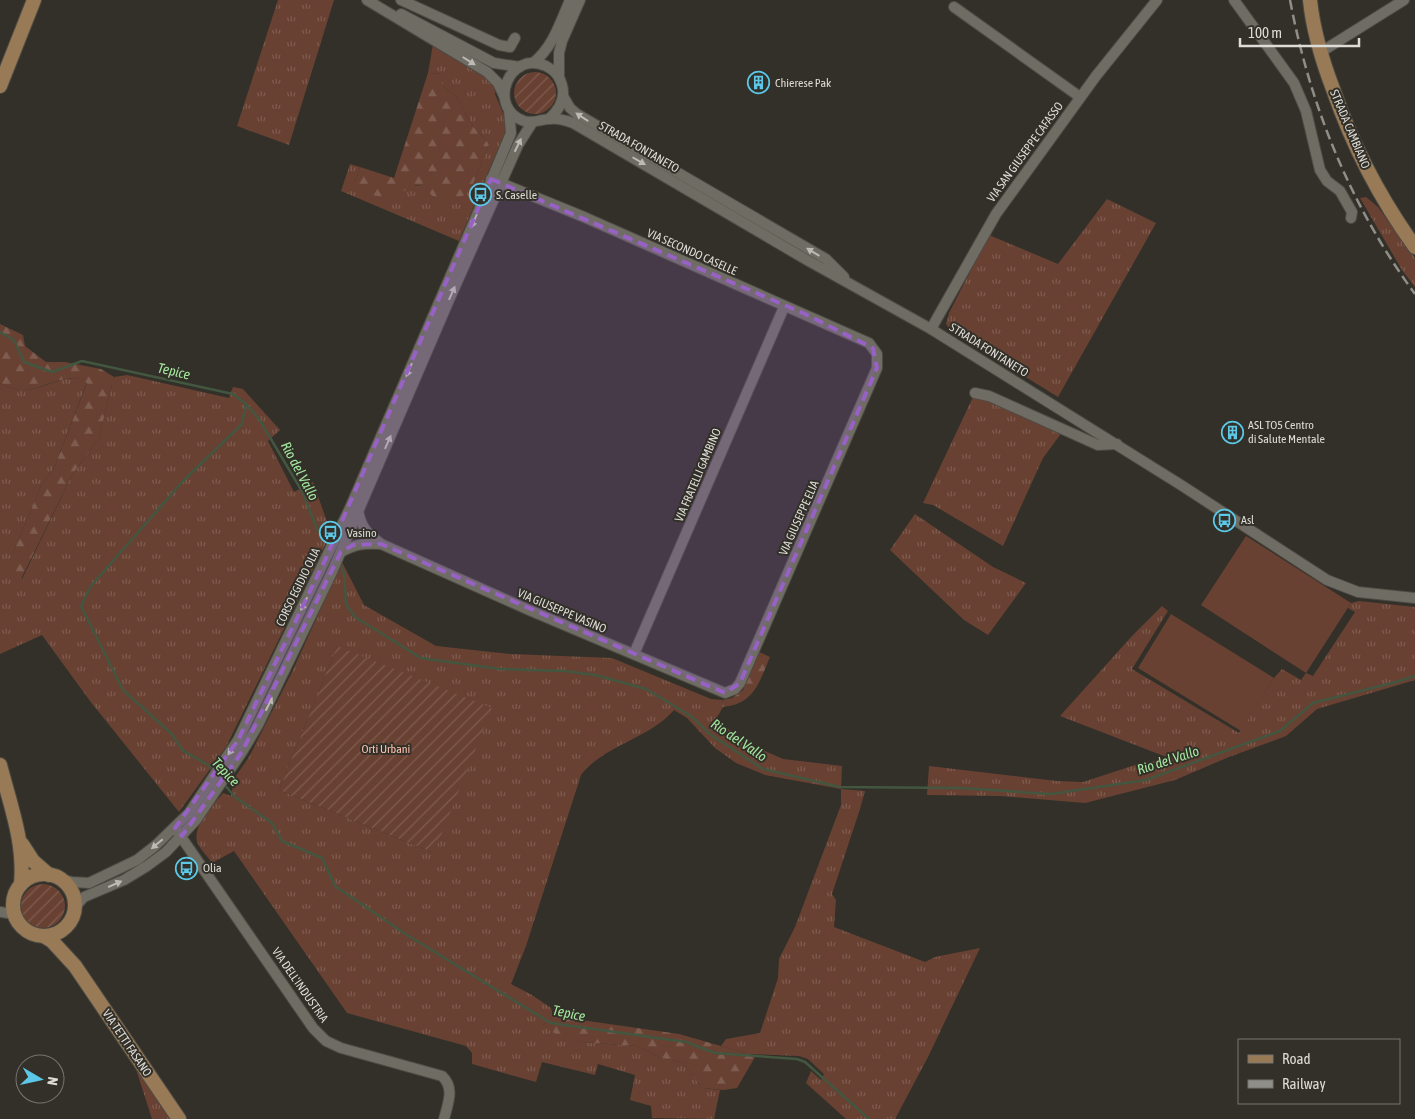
<svg xmlns="http://www.w3.org/2000/svg" width="1415" height="1119" font-family="'Asap Condensed',sans-serif">
  <style>
    .grass { fill: url(#grass-tufts); fill-rule: evenodd }
    .forest { fill: url(#forest-firs) }
    .garden { fill: url(#garden-furrows) }
    .pitch { fill: #694133 }
    .lines { fill: none; stroke-linecap: round; stroke-linejoin: round }
    .stream { stroke: #425640; stroke-width: 2.5 }
    .minor-casing { stroke: #4d4b44; stroke-width: 12 }
    .major-casing { stroke: #4d4b44; stroke-width: 16 }
    .minor { stroke: #6f6c63; stroke-width: 10 }
    .major { stroke: #997a56; stroke-width: 14 }
    .rail { stroke: #908e88; stroke-width: 2.5; stroke-dasharray: 10 5; stroke-linecap: butt }
    .oneway { fill: #bcbab4 }
    .marked { fill: #9861c6; fill-opacity: 0.2; stroke: #9861c6; stroke-width: 4; stroke-dasharray: 10 6; stroke-linejoin: round }
    .labels { text-anchor: middle; stroke-width: 4; stroke-linejoin: round; paint-order: stroke }
    .poi-label { font-size: 12px; fill: #dddcd7; stroke: #323028; text-anchor: start }
    .street-label { font-size: 12px; fill: #dddcd7; stroke: #323028 }
    .park-label { font-size: 12px; fill: #fbc2ae; stroke: #323028 }
    .water-label { font-size: 14px; font-style: italic; fill: #a4e8a0; stroke: #323028 }
  </style>
  <defs>
    <pattern id="grass-tufts" width="24" height="20" patternUnits="userSpaceOnUse" patternTransform="scale(1.25)"><rect width="24" height="20" fill="#694133"/><path d="M3 7l-1-3M5 7V3M7 7l1-3M15 17l-1-3M17 17v-4M19 17l1-3" fill="none" stroke="#7e5c50"/></pattern>
    <pattern id="forest-firs" width="22" height="20" patternUnits="userSpaceOnUse" patternTransform="scale(1.25)"><rect width="22" height="20" fill="#694133"/><path d="M5 1l3.5 6h-7zM16 11l3.5 6h-7z" fill="#7e5c50"/></pattern>
    <pattern id="garden-furrows" width="10" height="10" patternUnits="userSpaceOnUse" patternTransform="scale(1.25)"><rect width="10" height="10" fill="#694133"/><path d="M-1 1l2-2M0 10L10 0M9 11l2-2" fill="none" stroke="#7e5c50"/></pattern>
  </defs>
  <rect width="100%" height="100%" fill="#323028"/>
  <g class="grass">
    <polygon points="278,0 334,0 289,145 237,126"/>
    <polygon points="433,44 490,81 496,88 495,94 505,118 506,130 459,241 341,191 350,164 360,167 355,182 424,186 434,198 471,189 489,144 473,126 456,96 443,86 443,74 428,73"/>
    <polygon points="1366,197 1378,207 1415,258 1415,287 1402,270 1360,198"/>
    <polygon points="1107,199 1156,223 1058,397 951,331 946,324 949,313 989,235 1058,264"/>
    <path d="M127 375 229 398 233 387 243 389 280 430 268 441 294 492 313 482 331 533 226 747 179 812 90 701 42 635 0 654V383C7 387 15 389 23 390 43 391 68 370 87 382L54 468 41 486 12 555 22 579 72 475 99 438 114 377Z"/>
    <polygon points="973,397 981,397 1063,431 1043,458 1003,546 933,505 923,503"/>
    <polygon points="915,514 993,567 1026,583 988,635 964,620 890,550"/>
    <path d="M342 562 364 605 436 646 511 654 612 658 711 699 722 700 723 707 716 719 744 742 783 759 842 766 841 789 865 791 860 809 832 894 836 900 834 927 925 962 935 957 980 948 928 1057 895 1119H846L806 1083 811 1071 821 1080 824 1074 808 1059 799 1056 749 1054 721 1046 726 1039 760 1033 778 978 779 959 795 927 841 805V789L765 775 736 763 715 748 687 718 674 710C649 739 604 745 581 775L526 946 511 984 532 995 551 1008 553 1016 542 1026 580 1042 637 1046 661 1058 682 1062 702 1088 720 1090 714 1119 652 1118 651 1106 630 1100 635 1075 598 1064 595 1075 542 1062 536 1082 472 1064V1053L466 1046 347 1013 234 851 212 863C208 857 201 850 198 844 190 828 214 804 223 793L231 796 233 785 231 783 249 757 292 672ZM337 646 434 853 279 790Z"/>
    <polygon points="1359,601 1415,607 1415,680 1317,709 1286,736 1229,757 1175,780 1085,803 1001,796 927,795 929,766 1057,781 1083,782 1135,765 1169,758 1060,716 1132,636 1162,606 1168,611 1132,669 1239,733 1274,678 1282,669 1301,680 1306,673 1313,676 1355,612 1348,608 1351,603"/>
    <polygon points="135,1066 170,1119 152,1119"/>
  </g>
  <g class="forest">
    <polygon points="428,73 443,74 443,86 456,96 473,126 489,144 471,189 465,195 445,202 434,198 423,186 416,185 390,198 371,195 355,182 360,167 394,178"/>
    <path d="M0 324 23 335 25 346 46 362H65L101 369 114 377 99 438 72 475 21 579 16 581 12 578V555L41 486 54 468 87 383C69 369 42 391 23 390 15 389 7 387 0 383Z"/>
    <path d="M759 652 770 657C759 683 754 704 723 707L722 700 732 698 743 690Z"/>
    <polygon points="553,1016 679,1034 749,1054 755,1057 737,1088 724,1090 702,1088 682,1062 661,1058 637,1046 580,1042 561,1037 542,1026"/>
  </g>
  <g class="garden">
    <circle cx="535" cy="93" r="21"/>
    <polygon points="337,646 492,708 434,853 279,790"/>
    <circle cx="43" cy="906" r="22"/>
  </g>
  <g class="pitch">
    <polygon points="1246,536 1351,603 1306,673 1201,605"/>
    <polygon points="1171,614 1274,678 1241,731 1138,668"/>
  </g>
  <g class="lines">
    <g class="stream">
      <polyline points="0,332 14,340 24,362 52,372 82,361 233,394 246,404 242,424 183,481 91,586 81,606 123,690 172,734 182,750 210,766 213,771"/>
      <polyline points="247,405 259,419 303,493 317,529 330,546"/>
      <polyline points="340,563 344,574 346,604 355,617 421,658 500,669 565,671 595,675 646,689 691,716 711,735 763,769 840,787 959,788 1051,794 1146,780 1280,731 1313,703 1396,682 1415,676"/>
      <polyline points="223,783 235,797 272,823 282,841 322,858 335,886 407,935 551,1023 686,1042 715,1053 797,1059 805,1062 869,1119"/>
    </g>
    <defs>
      <g id="minor">
        <polyline points="367,0 487,72 498,83 504,96"/>
        <polyline points="401,0 499,45 510,47 515,38"/>
        <polyline points="1234,0 1294,83 1306,111 1320,170 1327,181 1340,191 1352,212 1351,218"/>
        <polyline points="954,7 1080,97"/>
        <polyline points="401,14 494,63 520,67"/>
        <polyline points="1321,52 1404,0"/>
        <path d="M533 63C553 47 560 23 570 0"/>
        <polyline points="559,78 559,53 562,41 580,0"/>
        <polyline points="563,96 570,108 577,114 826,259 844,277"/>
        <path d="M549 119C559 110 566 99 562 85 560 77 554 70 546 66 509 49 486 108 524 121 534 124 541 119 550 119 558 118 565 120 573 123L807 260 931 329 1181 485 1327 580 1358 592 1415 598"/>
        <polyline points="931,329 996,214 1096,76 1157,0"/>
        <polyline points="975,393 989,396 1098,445 1117,444"/>
        <path d="M358 511C362 529 367 533 381 544L529 610 725 693 735 689 740 683 877 368V354L869 343 584 217 491 179"/>
        <path d="M341 552C355 544 365 543 381 544"/>
        <polyline points="634,654 784,307"/>
        <path d="M177 831 313 1028 326 1041 341 1048 442 1076C455 1088 448 1103 444 1119"/>
        <polyline points="61,879 72,882 89,883 137,860 155,846 189,813 238,740 350,508 476,217 511,133 509,110"/>
        <polyline points="74,908 84,897 124,880 147,866 166,852 196,820 242,752 258,725 332,572 449,300 518,145 532,123"/>
        <polyline points="0,912 14,914"/>
      </g>
      <g id="major">
        <path d="M1310 0C1313 30 1322 60 1333 89 1353 147 1379 197 1415 247"/>
        <polyline points="0,86 34,0"/>
        <path d="M0 765C10 804 25 843 21 884"/>
        <polyline points="22,844 33,861 49,875"/>
        <circle cx="44" cy="905" r="31"/>
        <polyline points="44,936 52,941 75,966 179,1119"/>
      </g>
    </defs>
    <use href="#minor" class="minor-casing"/>
    <use href="#major" class="major-casing"/>
    <use href="#minor" class="minor"/>
    <use href="#major" class="major"/>
    <path class="rail" d="M1290 0C1310 106 1351 207 1415 294"/>
  </g>
  <defs><path id="oneway-solid" d="M-6-.8H1V-3.2L6.5 0L1 3.2V.8H-6Z" transform="scale(1.25)"/></defs>
  <g class="oneway">
    <use href="#oneway-solid" transform="translate(469 61) rotate(32)"/>
    <use href="#oneway-solid" transform="translate(582 117) rotate(-147)"/>
    <use href="#oneway-solid" transform="translate(518 145) rotate(-64)"/>
    <use href="#oneway-solid" transform="translate(639 161) rotate(30)"/>
    <use href="#oneway-solid" transform="translate(474 221) rotate(113)"/>
    <use href="#oneway-solid" transform="translate(813 252) rotate(-149)"/>
    <use href="#oneway-solid" transform="translate(452 293) rotate(-66)"/>
    <use href="#oneway-solid" transform="translate(409 370) rotate(113)"/>
    <use href="#oneway-solid" transform="translate(388 442) rotate(-66)"/>
    <use href="#oneway-solid" transform="translate(304 604) rotate(116)"/>
    <use href="#oneway-solid" transform="translate(269 704) rotate(-64)"/>
    <use href="#oneway-solid" transform="translate(232 749) rotate(124)"/>
    <use href="#oneway-solid" transform="translate(157 844) rotate(140)"/>
    <use href="#oneway-solid" transform="translate(115 884) rotate(-24)"/>
  </g>
  <path class="marked" d="M491 179 803 313 873 348 877 368 740 683 725 693 381 544 353 545 341 552 242 752 182 836 175 828 238 740 325 560Z"/>
  <defs>
    <symbol id="building-ring" viewBox="-11 -11 22 22"><circle r="9.5" fill="#323028" stroke="#5cc7e7" stroke-width="1.5"/><path d="M-4-6H4V6H1V3H-1V6H-4ZM-2.5-4.3h1.7v1.8h-1.7ZM.8-4.3h1.7v1.8H.8ZM-2.5-1h1.7V.8h-1.7ZM.8-1h1.7V.8H.8Z" fill="#5cc7e7"/></symbol>
    <symbol id="bus-ring" viewBox="-11 -11 22 22"><circle r="9.5" fill="#323028" stroke="#5cc7e7" stroke-width="1.5"/><path d="M-5-6H5V4H4V6H2V4H-2V6H-4V4H-5ZM-3.5-4V0h7V-4ZM-3.5 1.2v1.5H-2V1.2ZM2 1.2v1.5H3.5V1.2Z" fill="#5cc7e7"/></symbol>
  </defs>
  <g fill-rule="evenodd">
    <use href="#building-ring" x="746" y="70" width="25" height="25"/>
    <use href="#bus-ring" x="468" y="182" width="25" height="25"/>
    <use href="#building-ring" x="1220" y="420" width="25" height="25"/>
    <use href="#bus-ring" x="1212" y="508" width="25" height="25"/>
    <use href="#bus-ring" x="318" y="520" width="25" height="25"/>
    <use href="#bus-ring" x="174" y="856" width="25" height="25"/>
  </g>
  <g class="labels">
    <g class="poi-label">
      <text x="775" y="87">Chierese Pak</text>
      <text x="496" y="199">S. Caselle</text>
      <text x="1248" y="429">ASL TO5 Centro<tspan x="1248" dy="14">di Salute Mentale</tspan></text>
      <text x="1241" y="524">Asl</text>
      <text x="347" y="537">Vasino</text>
      <text x="203" y="872">Olia</text>
    </g>
    <g class="street-label">
      <text transform="translate(1350 129) rotate(67)" y="4">STRADA CAMBIANO</text>
      <text transform="translate(639 147) rotate(30)" y="4">STRADA FONTANETO</text>
      <text transform="translate(1025 152) rotate(-54)" y="4">VIA SAN GIUSEPPE CAFASSO</text>
      <text transform="translate(692 252) rotate(24)" y="4">VIA SECONDO CASELLE</text>
      <text transform="translate(989 350) rotate(32)" y="4">STRADA FONTANETO</text>
      <text transform="translate(698 475) rotate(-67)" y="4">VIA FRATELLI GAMBINO</text>
      <text transform="translate(799 518) rotate(-66)" y="4">VIA GIUSEPPE ELIA</text>
      <text transform="translate(298 587) rotate(-64)" y="4">CORSO EGIDIO OLIA</text>
      <text transform="translate(562 611) rotate(23)" y="4">VIA GIUSEPPE VASINO</text>
      <text transform="translate(300 985) rotate(55)" y="4">VIA DELL'INDUSTRIA</text>
      <text transform="translate(127 1043) rotate(56)" y="4">VIA TETTI FASANO</text>
    </g>
    <g class="park-label">
      <text x="386" y="753">Orti Urbani</text>
    </g>
    <g class="water-label">
      <text transform="translate(174 371) rotate(13)" y="5">Tepice</text>
      <text transform="translate(300 471) rotate(62)" y="5">Rio del Vallo</text>
      <text transform="translate(739 740) rotate(34)" y="5">Rio del Vallo</text>
      <text transform="translate(1168 760) rotate(-18)" y="5">Rio del Vallo</text>
      <text transform="translate(226 772) rotate(47)" y="5">Tepice</text>
      <text transform="translate(569 1013) rotate(12)" y="5">Tepice</text>
    </g>
  </g>
  <rect x="1238" y="1039" width="162" height="65" fill="#323028" stroke="#76756e"/>
  <rect x="1248" y="1055" width="25" height="8" fill="#997a56" stroke="#76756e"/>
  <text x="1282" y="1064" font-size="15" fill="#dddcd7">Road</text>
  <rect x="1248" y="1080" width="25" height="8" fill="#908e88" stroke="#76756e"/>
  <text x="1282" y="1089" font-size="15" fill="#dddcd7">Railway</text>
  <g transform="translate(40 1079) rotate(99)"><circle r="24" fill="#323028" stroke="#76756e"/>
  <path d="M0-4L9 19L0 12L-9 19Z" fill="#5cc7e7"/>
  <text y="-8" font-size="14" font-weight="bold" text-anchor="middle" fill="#dddcd7">N</text>
  </g>
  <path d="M1240 38v8h119v-8" fill="none" stroke="#dddcd7" stroke-width="2.5"/>
  <text x="1248" y="38" font-size="15" fill="#dddcd7" stroke="#323028" stroke-width="4" paint-order="stroke">100 m</text>
</svg>
